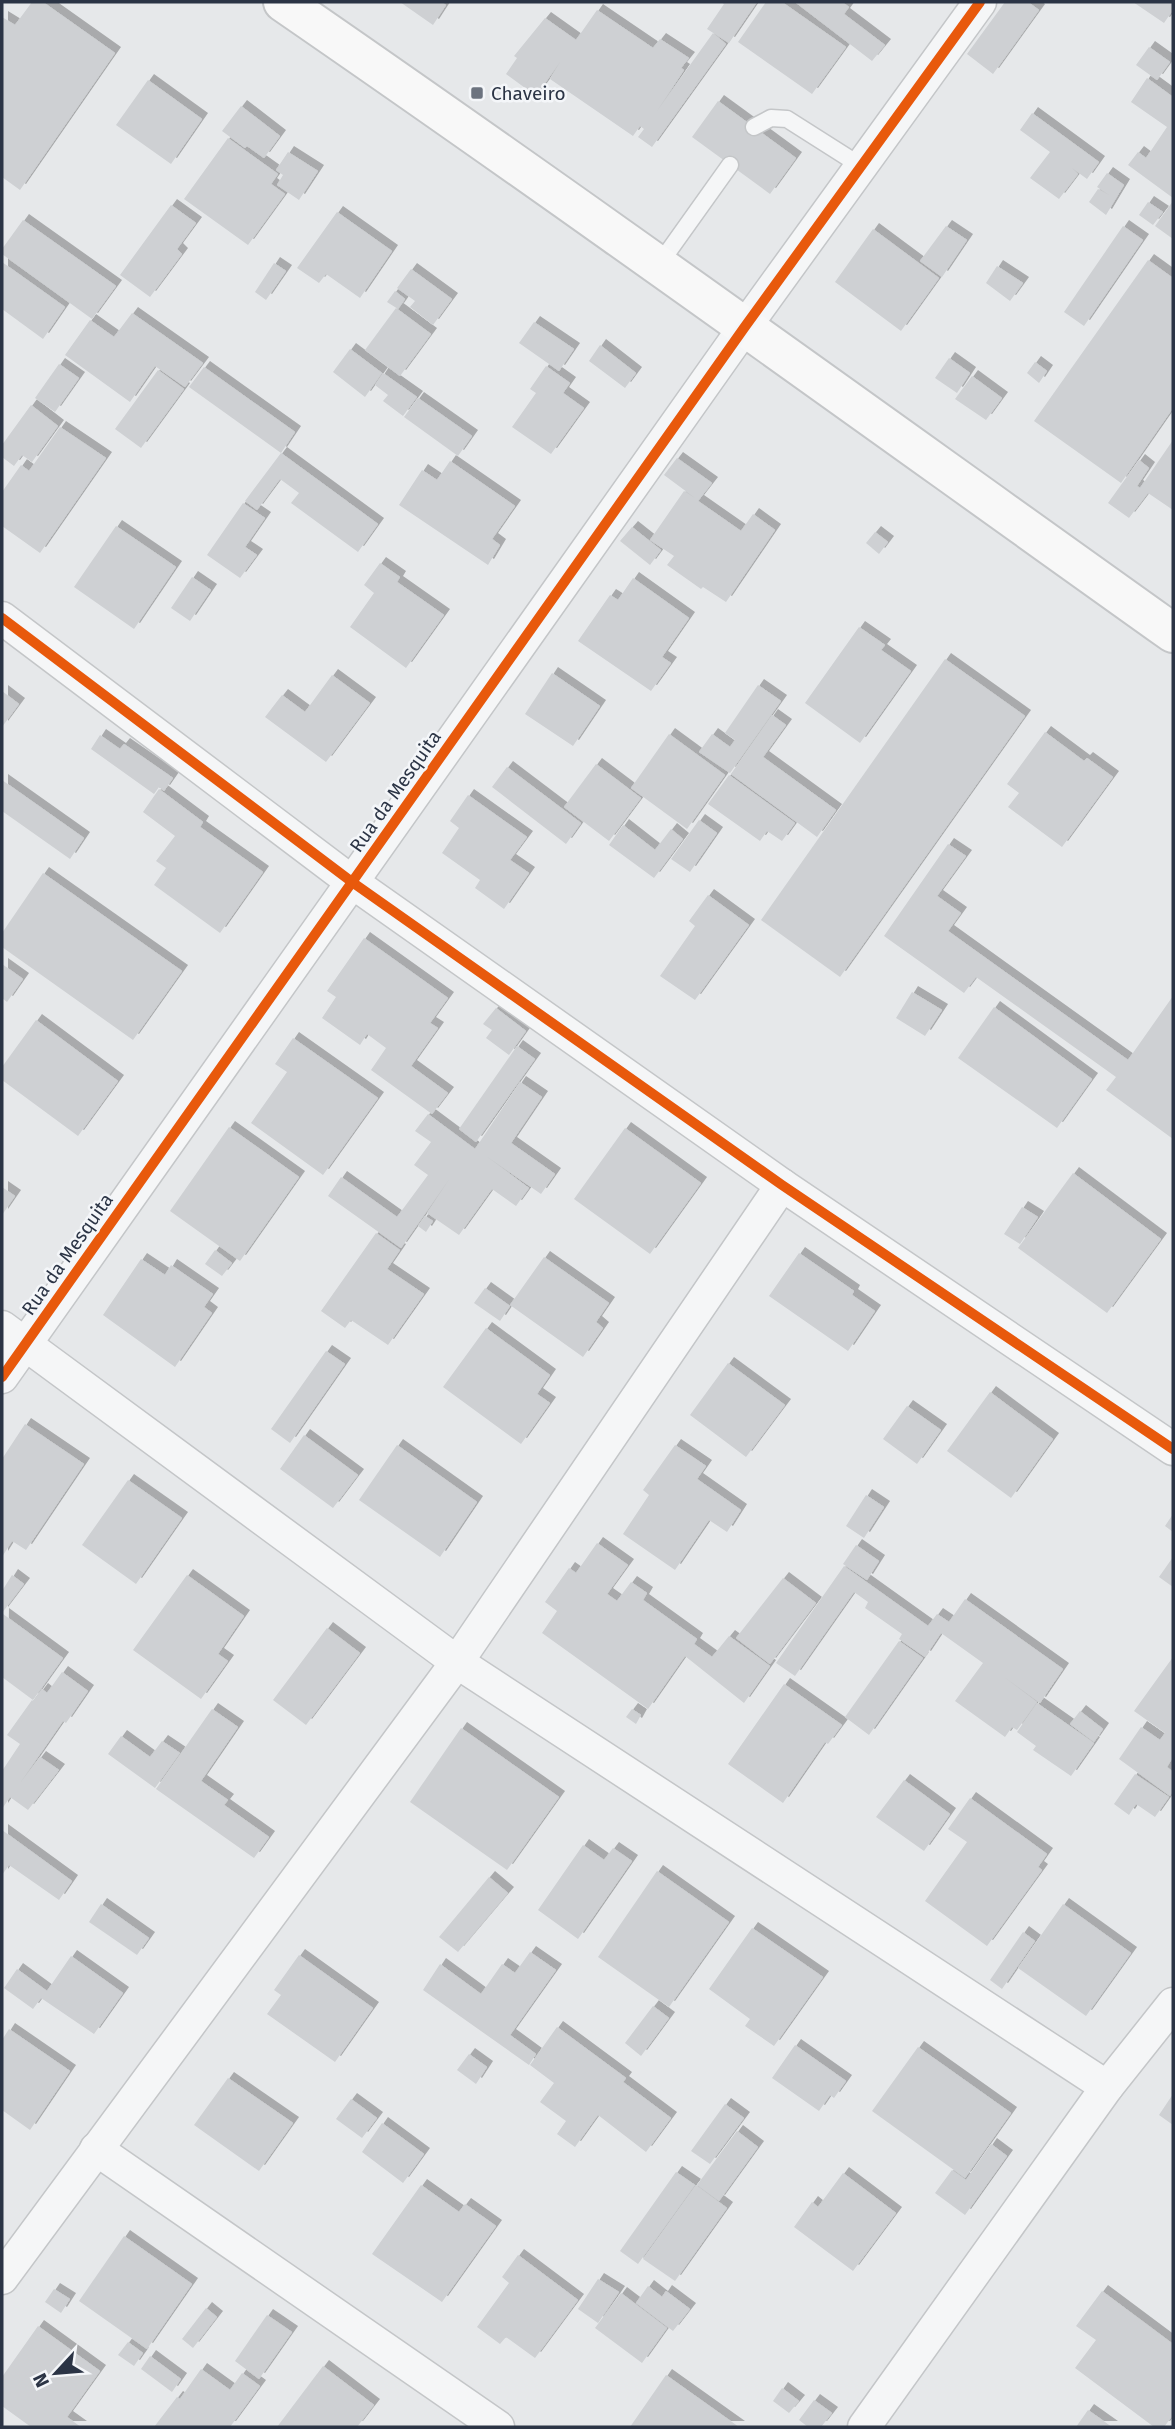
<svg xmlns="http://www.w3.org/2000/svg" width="1175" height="2429" font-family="'Fira Sans',sans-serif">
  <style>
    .building { fill: #ced0d3; filter: url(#shadow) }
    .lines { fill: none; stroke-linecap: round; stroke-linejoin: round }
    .lane-casing { stroke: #c4c6c8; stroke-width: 19 }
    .street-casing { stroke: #c4c6c8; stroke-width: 35 }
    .secondary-casing { stroke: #c4c6c8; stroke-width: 42 }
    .lane { stroke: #f5f6f7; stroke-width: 16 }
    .street { stroke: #f5f6f7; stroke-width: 32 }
    .secondary { stroke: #f8f8f8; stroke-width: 38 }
    .cycleway-casing { stroke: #f4f6f9; stroke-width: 15 }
    .cycleway { stroke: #e8590c; stroke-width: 10 }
    .poi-dot { fill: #6c737f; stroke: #f4f6f9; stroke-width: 2.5 }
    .labels { text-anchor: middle; stroke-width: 5; stroke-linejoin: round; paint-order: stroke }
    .poi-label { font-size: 19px; fill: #2b3445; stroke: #f4f6f9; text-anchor: start }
    .street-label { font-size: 19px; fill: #2b3445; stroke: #f4f6f9 }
  </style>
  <defs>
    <filter id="shadow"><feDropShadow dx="6" dy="-6" stdDeviation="0" flood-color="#0004"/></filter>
  </defs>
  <rect width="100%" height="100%" fill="#e6e8ea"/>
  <g class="building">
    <polygon points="32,2 43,2 115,53 20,190 2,177 2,17 15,25"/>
    <polygon points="400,2 441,2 446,5 433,25"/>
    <polygon points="721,2 757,2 729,43 707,29 724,4"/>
    <polygon points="766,2 782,2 846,47 812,94 738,42"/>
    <polygon points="795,2 842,2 849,7 844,14 885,45 872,61"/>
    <polygon points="1005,2 1028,2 1039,10 993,74 967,54"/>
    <polygon points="1133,2 1173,2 1173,10 1164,23"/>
    <polygon points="597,10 653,48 660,39 689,58 681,68 684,70 657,111 713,33 726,44 652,147 638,137 644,129 640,126 633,136 550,79 560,62 536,96 506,74 517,58 514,56 545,18 576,40"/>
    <polygon points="1149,47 1170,62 1157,80 1136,65"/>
    <polygon points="1147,78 1173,97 1173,198 1128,165 1138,152 1146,158 1167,127 1131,102"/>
    <polygon points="148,80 202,119 171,164 116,125"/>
    <polygon points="718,101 796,158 770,194 692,137"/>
    <polygon points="241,106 280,136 264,158 247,146 245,148 222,131"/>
    <polygon points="1032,113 1099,162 1087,179 1072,168 1078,174 1059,199 1030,178 1050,152 1020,130"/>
    <polygon points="228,138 278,174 271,184 285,194 248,245 184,199"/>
    <polygon points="288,152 318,171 299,200 277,185 283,175 276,170"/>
    <polygon points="1107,173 1124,185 1106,215 1089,202 1098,189 1109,195 1097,187"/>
    <polygon points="1173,201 1173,239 1155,226"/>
    <polygon points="1148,202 1163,212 1153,225 1139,215"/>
    <polygon points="171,205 196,223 177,249 182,254 150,297 120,275"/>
    <polygon points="337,212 392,251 360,298 326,274 319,283 297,268"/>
    <polygon points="23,220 116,286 92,319 2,254 2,249"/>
    <polygon points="946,226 967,240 942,277 920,261"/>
    <polygon points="1123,226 1143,240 1084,326 1064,312"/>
    <polygon points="873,229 939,278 901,331 835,282"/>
    <polygon points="1148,260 1173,278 1173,408 1121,483 1034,421"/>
    <polygon points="2,262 65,307 43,339 2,309"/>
    <polygon points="274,263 286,271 266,300 255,292"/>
    <polygon points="997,266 1023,283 1010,301 986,283"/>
    <polygon points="411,269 452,299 433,325 410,307 415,301 397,288"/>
    <polygon points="395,291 405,299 398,309 387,302"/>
    <polygon points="396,308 431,334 400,376 365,350"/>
    <polygon points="132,313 203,363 185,387 155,366 130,402 65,355 90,320 114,337"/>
    <polygon points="534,322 574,349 559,371 519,343"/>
    <polygon points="600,345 636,373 625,388 589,361"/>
    <polygon points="350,349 382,373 365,397 333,372"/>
    <polygon points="949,358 970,373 957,393 935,378"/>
    <polygon points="1035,362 1047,371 1039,383 1027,373"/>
    <polygon points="59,364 79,378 55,412 35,398"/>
    <polygon points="546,366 570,383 563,393 584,408 551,454 512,427 536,393 530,389"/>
    <polygon points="204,367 295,432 281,453 189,387"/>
    <polygon points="158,370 184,389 141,448 115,429"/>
    <polygon points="383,373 417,397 403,416 383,401 388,395 375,385"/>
    <polygon points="972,376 1002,398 986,420 955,399"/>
    <polygon points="418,398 472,436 458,456 404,417"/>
    <polygon points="31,405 58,426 32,462 22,455 14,466 2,457 2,445"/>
    <polygon points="60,427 106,458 40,553 2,526 2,492 21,465 29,471"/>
    <polygon points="1173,440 1173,510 1148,493 1129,518 1108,503 1139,460 1149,468 1137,486 1140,488"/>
    <polygon points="281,453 378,524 358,552 291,503 299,493 280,479 257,510 245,501"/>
    <polygon points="677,458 712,483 698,501 741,531 753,514 775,530 726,602 703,587 701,589 667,565 674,556 650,540 684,491 695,498 664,475"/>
    <polygon points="450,461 515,506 492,539 500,545 488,565 399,505 422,470 437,480"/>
    <polygon points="243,503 265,518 245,547 257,555 240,578 207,555"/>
    <polygon points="116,526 176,567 134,629 74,587"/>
    <polygon points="632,527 661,550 650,565 620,541"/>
    <polygon points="875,532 888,542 879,554 866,543"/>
    <polygon points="380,563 400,577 397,582 444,615 406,668 350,627 374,593 364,585"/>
    <polygon points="192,577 211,590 190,621 171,608"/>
    <polygon points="633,578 689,618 662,657 671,663 651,691 578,641 610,595 618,600"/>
    <polygon points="859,627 885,645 881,650 911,671 860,743 805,703"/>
    <polygon points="945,659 1025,716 840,977 761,920"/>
    <polygon points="552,673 600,706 573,746 525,714"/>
    <polygon points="332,675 370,703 326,762 265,717 282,695 305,712"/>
    <polygon points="758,685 781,701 730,773 699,752 712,734 730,747 735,740 725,733"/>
    <polygon points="2,691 19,704 2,727"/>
    <polygon points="772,715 786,725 763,757 836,810 817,837 731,774"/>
    <polygon points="1045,732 1084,761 1087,758 1113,777 1062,847 1008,807 1019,793 1007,784"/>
    <polygon points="669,734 725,775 687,829 631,788"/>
    <polygon points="100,735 120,749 124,744 173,778 164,791 159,787 154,794 91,749"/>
    <polygon points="596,764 641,798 609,841 564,807"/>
    <polygon points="507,767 581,823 566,844 492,787"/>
    <polygon points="729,775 795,823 782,841 767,831 760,841 708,804"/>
    <polygon points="2,780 84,838 70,859 2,811"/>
    <polygon points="159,789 203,822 200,827 263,872 220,933 154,885 166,868 156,861 175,836 143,812"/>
    <polygon points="468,795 527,837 510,860 529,873 504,909 475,888 480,880 442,853 459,828 450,821"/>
    <polygon points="699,820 717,833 690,872 671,859"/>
    <polygon points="623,825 655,850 671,829 683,839 654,878 609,845"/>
    <polygon points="948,844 966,856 937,896 961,913 948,931 1128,1060 1173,996 1173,1139 1106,1090 1116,1077 976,977 964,993 884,936"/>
    <polygon points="43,873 182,971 133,1040 2,947 2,933"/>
    <polygon points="708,895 749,925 695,1000 660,976 695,926 689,921"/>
    <polygon points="364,938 448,998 430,1023 438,1028 411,1066 448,1093 432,1114 371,1070 386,1048 367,1034 360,1045 322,1018 336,997 327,991"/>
    <polygon points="2,964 23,979 7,1002 2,998"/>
    <polygon points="912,992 942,1010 925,1036 896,1018"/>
    <polygon points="994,1007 1092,1079 1057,1128 958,1058"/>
    <polygon points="496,1008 526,1031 509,1055 486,1038 492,1030 483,1024"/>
    <polygon points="36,1020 118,1081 78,1136 2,1080 2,1067"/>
    <polygon points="293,1038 378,1098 323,1175 251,1123 287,1072 275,1064"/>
    <polygon points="517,1046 535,1059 476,1142 459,1129"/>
    <polygon points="520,1082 542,1097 511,1143 555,1174 541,1194 486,1156 529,1188 516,1206 492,1189 459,1235 427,1213 450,1178 401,1248 328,1196 341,1177 397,1217 428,1175 414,1165 431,1142 415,1131 428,1114 475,1149"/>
    <polygon points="229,1127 299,1177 240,1261 170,1211"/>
    <polygon points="625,1128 701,1183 650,1254 574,1199"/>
    <polygon points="1073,1173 1161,1239 1107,1313 1018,1248"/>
    <polygon points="2,1187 15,1196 2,1215"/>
    <polygon points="1022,1207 1038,1217 1020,1244 1004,1234"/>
    <polygon points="425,1216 433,1221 426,1232 418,1226"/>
    <polygon points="376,1233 400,1250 387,1269 424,1294 388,1345 351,1320 345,1328 321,1311"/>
    <polygon points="215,1250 232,1263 222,1276 205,1264"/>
    <polygon points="799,1253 854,1291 852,1295 875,1311 848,1351 769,1296"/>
    <polygon points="544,1257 609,1303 596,1322 603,1328 583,1357 510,1305"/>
    <polygon points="141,1259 165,1275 171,1265 213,1294 204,1307 212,1313 175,1367 103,1315"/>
    <polygon points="485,1288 510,1306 500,1321 474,1303"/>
    <polygon points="486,1328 550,1375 537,1394 550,1403 521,1444 443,1387"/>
    <polygon points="326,1351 345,1364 290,1443 271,1429"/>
    <polygon points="728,1363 785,1405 746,1457 690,1415"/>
    <polygon points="990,1392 1053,1439 1011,1498 947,1451"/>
    <polygon points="907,1406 941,1430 917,1464 883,1439"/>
    <polygon points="25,1424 84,1464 26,1550 12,1541 2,1557 2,1459"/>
    <polygon points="304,1435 358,1475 333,1508 280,1469"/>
    <polygon points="397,1445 477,1502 440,1557 359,1500"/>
    <polygon points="675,1445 706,1466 697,1479 741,1510 727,1532 709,1520 675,1570 623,1534 649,1495 643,1490"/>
    <polygon points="128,1480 182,1518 136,1584 82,1545"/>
    <polygon points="866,1495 884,1507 864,1538 846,1526"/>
    <polygon points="1173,1514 1173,1532 1165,1526"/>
    <polygon points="597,1543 628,1565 607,1594 617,1601 631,1582 647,1593 643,1600 697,1639 694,1644 712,1657 729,1636 770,1666 744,1703 685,1656 648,1709 542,1633 557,1611 545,1602 569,1568 576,1573"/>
    <polygon points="856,1545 879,1561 867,1580 843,1564"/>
    <polygon points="1173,1557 1173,1587 1159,1577"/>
    <polygon points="844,1566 928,1626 937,1614 949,1622 965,1599 1063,1669 1040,1703 1004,1677 1037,1702 1017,1730 1012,1727 1005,1737 955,1701 983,1663 941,1633 925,1657 899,1639 902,1634 865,1608 868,1602 854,1592 795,1676 776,1663"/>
    <polygon points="12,1575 24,1584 2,1613 2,1591"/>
    <polygon points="187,1575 244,1616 218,1654 228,1661 201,1699 133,1650"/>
    <polygon points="783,1578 816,1603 770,1664 736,1638"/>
    <polygon points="3,1614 63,1658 33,1700 2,1677"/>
    <polygon points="327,1628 360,1653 306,1725 273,1700"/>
    <polygon points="899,1641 923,1658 869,1735 845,1717"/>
    <polygon points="1173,1657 1173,1757 1167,1767 1173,1772 1173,1791 1170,1796 1119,1759 1141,1727 1160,1740 1165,1733 1134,1711"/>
    <polygon points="62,1672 88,1691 66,1723 63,1721 20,1783 40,1757 59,1770 28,1810 10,1797 2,1809 2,1771 20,1744 7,1735 32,1700 33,1701 42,1689 47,1693"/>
    <polygon points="784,1684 842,1725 828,1744 825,1742 783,1803 728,1764"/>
    <polygon points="1037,1703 1094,1743 1071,1776 1033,1750 1036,1746 1017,1732"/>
    <polygon points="212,1709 238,1727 201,1781 228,1800 224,1805 269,1837 254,1858 156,1789"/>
    <polygon points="632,1709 641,1715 636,1724 626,1717"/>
    <polygon points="1080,1711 1103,1729 1094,1742 1070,1724"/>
    <polygon points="461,1728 559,1797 507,1870 410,1802"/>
    <polygon points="121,1736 150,1757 162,1741 180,1753 155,1788 108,1754"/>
    <polygon points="1135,1774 1169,1797 1155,1817 1136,1804 1129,1815 1114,1804"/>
    <polygon points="904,1780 950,1814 924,1851 876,1817"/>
    <polygon points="970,1798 1047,1854 1038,1867 1042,1870 987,1946 925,1901 967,1842 948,1829"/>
    <polygon points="2,1830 72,1881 59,1900 9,1865 2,1875"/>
    <polygon points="583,1845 604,1860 613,1848 632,1861 578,1939 538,1910"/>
    <polygon points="657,1871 729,1922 669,2007 598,1957"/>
    <polygon points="489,1877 508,1893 458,1952 439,1937"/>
    <polygon points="101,1904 149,1938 137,1955 89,1922"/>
    <polygon points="1063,1904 1131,1953 1086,2016 1018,1968"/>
    <polygon points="752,1928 823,1977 774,2046 745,2026 750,2019 709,1989"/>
    <polygon points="1023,1932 1035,1941 1002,1989 990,1980"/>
    <polygon points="530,1952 556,1970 510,2035 536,2054 529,2065 423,1990 440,1964 481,1994 502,1964 515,1973"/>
    <polygon points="299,1955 373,2008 335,2062 267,2014 281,1995 274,1990"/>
    <polygon points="71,1956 123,1993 94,2034 41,1998 33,2009 4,1988 17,1969 47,1991"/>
    <polygon points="653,2006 669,2018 641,2056 625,2043"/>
    <polygon points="557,2027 626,2078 623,2082 671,2118 646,2152 598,2115 575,2147 557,2134 566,2121 540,2102 554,2083 530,2065"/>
    <polygon points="9,2029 70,2071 30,2130 2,2110 2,2040"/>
    <polygon points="795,2045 846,2081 834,2098 830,2095 819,2111 772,2078"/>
    <polygon points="918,2047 1011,2113 965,2178 872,2111"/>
    <polygon points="469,2054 487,2067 476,2084 457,2070"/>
    <polygon points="228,2078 293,2123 259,2171 194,2125"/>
    <polygon points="1173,2094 1173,2125 1159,2115"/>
    <polygon points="351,2099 377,2118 362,2138 336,2119"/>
    <polygon points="725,2104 744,2118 710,2164 691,2151"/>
    <polygon points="382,2123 424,2154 403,2183 362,2152"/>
    <polygon points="737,2131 758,2147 719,2201 697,2185"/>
    <polygon points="991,2144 1007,2156 965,2215 935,2193 952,2170 966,2180"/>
    <polygon points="676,2172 695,2185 638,2264 620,2251"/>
    <polygon points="843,2173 896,2213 853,2271 794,2227 812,2202 818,2207"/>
    <polygon points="421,2185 459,2212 465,2204 496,2226 442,2302 372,2254"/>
    <polygon points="696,2185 727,2208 675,2281 643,2259"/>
    <polygon points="124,2236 192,2284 147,2349 79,2301"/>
    <polygon points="518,2255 578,2300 535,2358 506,2337 500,2344 477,2327 509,2283 502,2277"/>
    <polygon points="598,2279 619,2292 598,2323 578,2309"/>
    <polygon points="648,2286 662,2297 666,2291 690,2309 673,2331 636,2303"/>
    <polygon points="54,2289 70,2299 61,2313 45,2302"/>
    <polygon points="1102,2291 1173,2344 1173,2415 1164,2427 1154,2427 1075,2368 1096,2340 1076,2326"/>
    <polygon points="621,2293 667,2328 642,2363 595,2328"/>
    <polygon points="206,2308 217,2317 193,2348 182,2339"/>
    <polygon points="267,2315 292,2332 259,2379 235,2361"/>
    <polygon points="38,2326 100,2371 67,2417 81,2427 31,2427 2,2406 2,2377"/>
    <polygon points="128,2342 143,2353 134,2366 118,2355"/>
    <polygon points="150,2356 181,2379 172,2392 141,2369"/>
    <polygon points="323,2366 374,2405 357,2427 277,2427"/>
    <polygon points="201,2369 230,2390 242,2373 260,2386 230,2427 154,2427 177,2397 180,2399"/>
    <polygon points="666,2375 739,2427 630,2427"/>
    <polygon points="782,2388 799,2401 789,2413 773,2401"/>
    <polygon points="814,2400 832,2413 821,2427 808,2427 799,2420"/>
    <polygon points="1088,2410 1112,2427 1076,2427"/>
  </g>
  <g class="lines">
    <defs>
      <g id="lane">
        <polyline points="754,127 771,118 787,119 861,166"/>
        <polyline points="658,266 730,165"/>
      </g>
      <g id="street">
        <polyline points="2,618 352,882 782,1185 1173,1449"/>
        <polyline points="2,1327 457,1662 1107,2087"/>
        <polyline points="2,1377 744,328 980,2"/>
        <polyline points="96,2149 498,2427"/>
        <polyline points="2,2278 457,1662 782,1185"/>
        <polyline points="864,2427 1107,2087 1173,2004"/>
      </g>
      <path id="secondary" d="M283 2C582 208 877 422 1173 633"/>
    </defs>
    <use href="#lane" class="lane-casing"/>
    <use href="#street" class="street-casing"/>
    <use href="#secondary" class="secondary-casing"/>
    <use href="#lane" class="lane"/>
    <use href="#street" class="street"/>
    <use href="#secondary" class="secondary"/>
    <defs>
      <g id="cycleway">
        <polyline points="2,618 352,882 782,1185 1173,1449"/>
        <polyline points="2,1377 744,328 980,2"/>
      </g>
    </defs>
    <use href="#cycleway" class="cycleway-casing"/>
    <use href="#cycleway" class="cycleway"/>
  </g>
  <rect class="poi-dot" x="470" y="86" width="14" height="14" rx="3.5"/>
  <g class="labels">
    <g class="poi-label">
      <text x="491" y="100">Chaveiro</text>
    </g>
    <g class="street-label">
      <text transform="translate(395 791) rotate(-55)" y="7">Rua da Mesquita</text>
      <text transform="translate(67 1254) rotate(-55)" y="7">Rua da Mesquita</text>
    </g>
  </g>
  <rect width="1175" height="2429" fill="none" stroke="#2b3445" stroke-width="7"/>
  <g transform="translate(56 2373) rotate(244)" stroke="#f4f6f9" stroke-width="5" paint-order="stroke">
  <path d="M0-5L12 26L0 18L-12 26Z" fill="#2b3445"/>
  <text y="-10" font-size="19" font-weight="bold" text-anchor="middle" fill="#2b3445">N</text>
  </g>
</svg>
